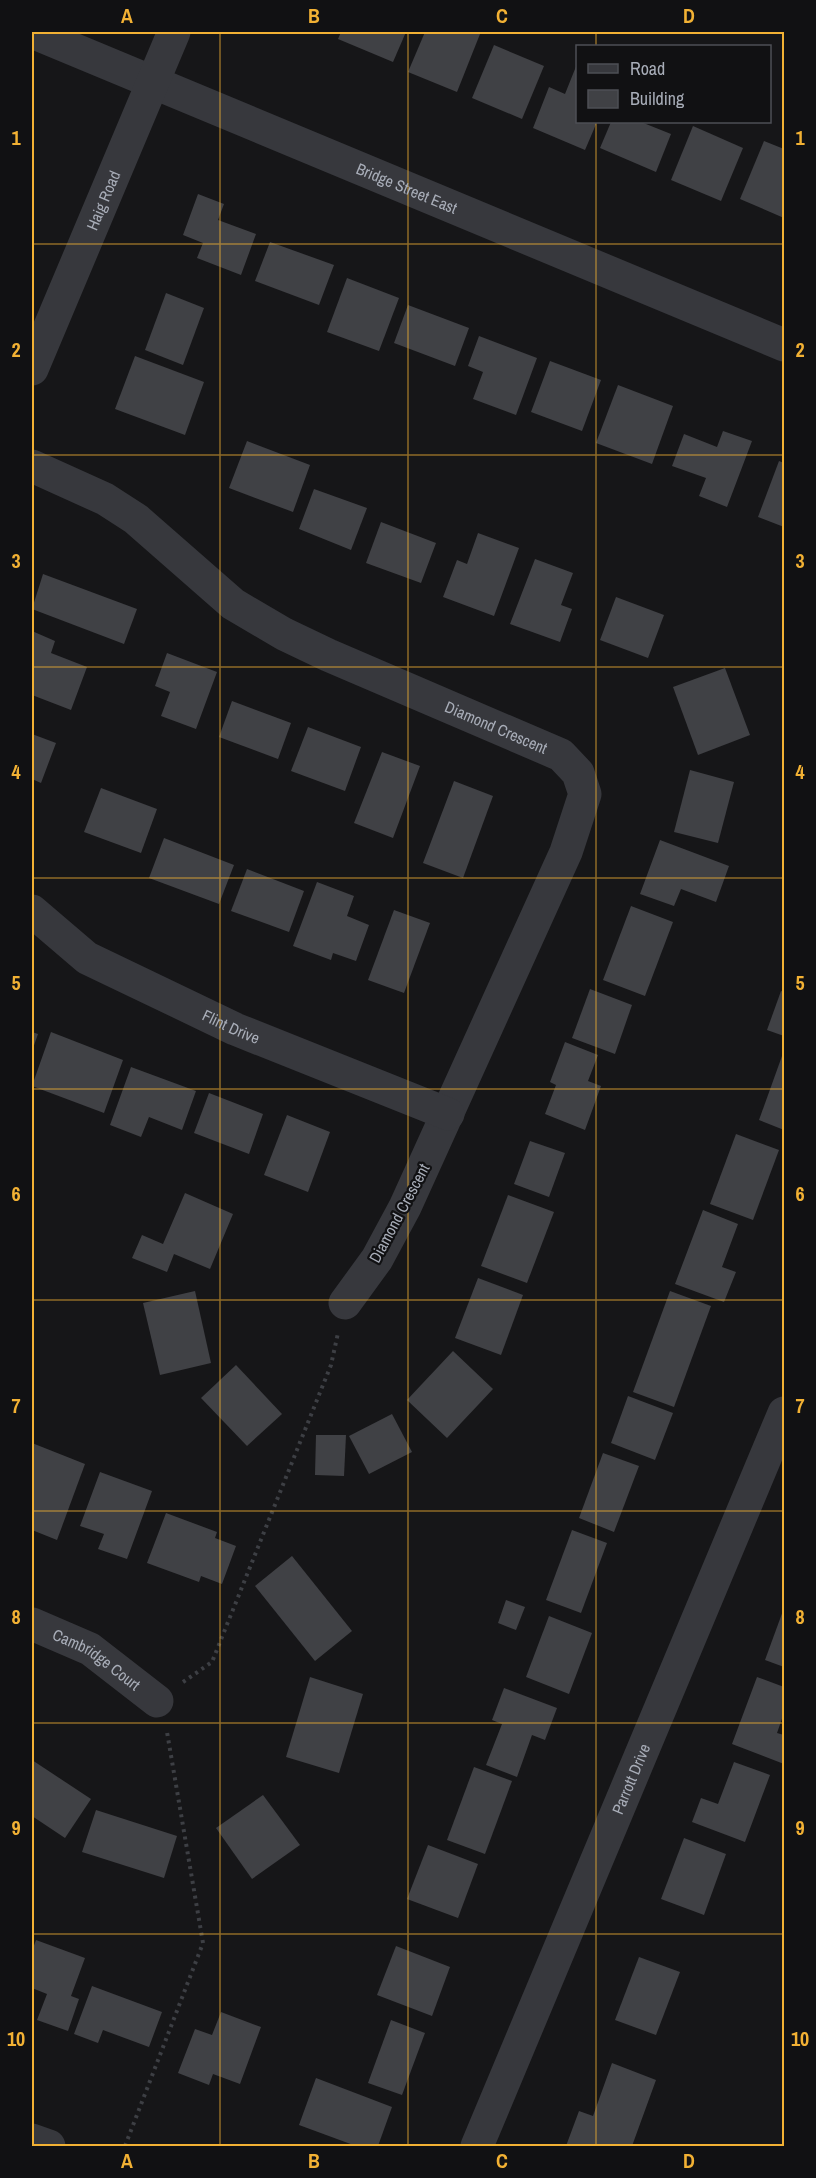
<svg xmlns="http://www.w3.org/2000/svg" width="816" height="2178" font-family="'Archivo Narrow',sans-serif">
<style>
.building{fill:#404145}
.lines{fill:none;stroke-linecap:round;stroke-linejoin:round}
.path{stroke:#3d3f44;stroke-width:4;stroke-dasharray:3 4.5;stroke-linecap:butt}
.minor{stroke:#37383d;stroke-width:33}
.grid{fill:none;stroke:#f2b134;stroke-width:1.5;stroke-opacity:0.55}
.labels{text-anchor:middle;stroke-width:4.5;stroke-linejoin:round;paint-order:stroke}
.street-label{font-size:16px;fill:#a8adb8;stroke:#111113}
.neatline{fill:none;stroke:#f2b134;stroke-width:2}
.grid-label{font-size:20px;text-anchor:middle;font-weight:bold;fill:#f2b134}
</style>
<rect width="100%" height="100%" fill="#161618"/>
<!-- building -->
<g class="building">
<polygon points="341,32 406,32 393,62 338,39"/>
<polygon points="425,32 474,32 480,34 457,92 408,72"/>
<polygon points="494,45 544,66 522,119 472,98"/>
<polygon points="577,64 578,122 597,122 585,150 533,128 549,87 565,94"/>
<polygon points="611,122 641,122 671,134 656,172 600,148"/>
<polygon points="693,126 743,148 721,201 671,180"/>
<polygon points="764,141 784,149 784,218 740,199"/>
<polygon points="198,194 224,204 218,220 256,234 241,275 197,258 203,243 183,235"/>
<polygon points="270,242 334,265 319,305 255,281"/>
<polygon points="347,278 399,298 379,351 327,332"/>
<polygon points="166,293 204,308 183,365 145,350"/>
<polygon points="408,305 469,328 455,366 394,343"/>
<polygon points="479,336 537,358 516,415 473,399 483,372 468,366"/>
<polygon points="135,356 204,382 185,435 115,409"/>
<polygon points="550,361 601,380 582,431 531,412"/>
<polygon points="618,385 673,406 652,464 596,443"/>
<polygon points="723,431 752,441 727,507 699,496 706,478 672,466 684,434 717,447"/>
<polygon points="247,441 310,465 293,512 229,488"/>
<polygon points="779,461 784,463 784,527 758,517"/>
<polygon points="314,489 367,508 351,550 299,529"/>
<polygon points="381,522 436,543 421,583 366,563"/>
<polygon points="478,533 519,548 494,616 443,597 457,560 467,564"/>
<polygon points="535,559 573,573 561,605 572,609 560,642 510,624"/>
<polygon points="43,574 137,609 124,644 32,609"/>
<polygon points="616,597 664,615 648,658 600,640"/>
<polygon points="32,631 55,641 51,653 87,667 71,710 32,695"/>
<polygon points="167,653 217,672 196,729 161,716 170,692 155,686"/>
<polygon points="725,668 750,735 698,755 673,687"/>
<polygon points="232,701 291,723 278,759 219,737"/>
<polygon points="308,727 361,747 345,791 291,771"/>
<polygon points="32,734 56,743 41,783 32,779"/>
<polygon points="382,752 420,766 393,838 354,823"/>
<polygon points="690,770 734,782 718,843 674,832"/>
<polygon points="454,781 493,796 463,878 423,863"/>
<polygon points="101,788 157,809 141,853 84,832"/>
<polygon points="164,838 234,865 219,904 149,878"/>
<polygon points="660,840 729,866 716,902 681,889 674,906 640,894"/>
<polygon points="247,869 304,891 289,932 231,911"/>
<polygon points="317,882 354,896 347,916 369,925 356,961 333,953 331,960 293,946"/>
<polygon points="631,906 673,922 645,996 603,980"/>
<polygon points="394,910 430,923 404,993 368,980"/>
<polygon points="590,989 632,1005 615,1054 572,1038"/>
<polygon points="781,991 784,992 784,1036 767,1030"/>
<polygon points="32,1032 38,1034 32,1051"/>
<polygon points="51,1032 123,1060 104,1113 32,1086"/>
<polygon points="565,1042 598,1055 588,1081 601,1086 585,1130 545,1114 556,1085 550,1082"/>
<polygon points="782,1056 784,1057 784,1130 759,1120"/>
<polygon points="131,1067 196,1091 182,1130 149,1117 141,1137 110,1125"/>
<polygon points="209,1093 263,1114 249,1154 194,1133"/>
<polygon points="287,1115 330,1132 308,1192 264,1175"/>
<polygon points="736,1134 779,1150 753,1220 710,1204"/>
<polygon points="530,1141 565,1153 549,1197 514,1184"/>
<polygon points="185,1193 233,1214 210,1269 174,1254 167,1272 132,1258 142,1235 163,1244"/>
<polygon points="508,1195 554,1212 527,1283 481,1266"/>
<polygon points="703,1210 738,1224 722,1267 736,1272 724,1302 675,1284"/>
<polygon points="478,1278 523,1295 501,1355 455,1338"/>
<polygon points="195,1291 211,1363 160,1375 143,1303"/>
<polygon points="670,1291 711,1306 674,1407 633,1392"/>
<polygon points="453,1351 493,1389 447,1438 407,1400"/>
<polygon points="236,1365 282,1414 247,1446 201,1398"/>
<polygon points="628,1396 673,1413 655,1460 611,1443"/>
<polygon points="392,1414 412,1452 369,1474 349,1436"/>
<polygon points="316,1435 346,1435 344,1476 315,1475"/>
<polygon points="32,1443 85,1464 57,1540 32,1530"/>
<polygon points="603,1453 639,1466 614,1532 579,1518"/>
<polygon points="100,1472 152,1491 127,1559 98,1549 104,1534 80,1526"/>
<polygon points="166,1513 217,1532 215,1538 236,1546 222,1584 201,1576 199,1582 147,1563"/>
<polygon points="572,1530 607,1543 581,1613 546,1600"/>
<polygon points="292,1556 352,1631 315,1661 255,1586"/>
<polygon points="506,1600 525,1607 516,1630 498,1623"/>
<polygon points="784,1608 784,1667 765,1660"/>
<polygon points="549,1616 592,1633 569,1694 526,1677"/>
<polygon points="310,1677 363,1694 339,1773 286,1757"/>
<polygon points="757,1677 784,1687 784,1713 777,1733 784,1735 784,1764 732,1744"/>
<polygon points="504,1688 557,1708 545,1740 532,1735 517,1777 486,1765 502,1724 492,1720"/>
<polygon points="32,1760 91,1799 65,1838 32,1816"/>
<polygon points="734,1762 770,1775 745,1842 692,1822 701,1798 718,1804"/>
<polygon points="474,1767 512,1781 485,1854 447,1840"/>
<polygon points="263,1795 300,1845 252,1879 216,1828"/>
<polygon points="96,1810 177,1836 164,1878 82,1852"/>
<polygon points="684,1838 726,1854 704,1915 661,1899"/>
<polygon points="428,1845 478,1864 458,1918 407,1899"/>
<polygon points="36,1940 85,1958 71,1996 79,1999 68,2031 37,2020 47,1994 32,1988 32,1951"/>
<polygon points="396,1946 450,1967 432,2016 377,1995"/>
<polygon points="639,1957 680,1972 656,2035 615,2020"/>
<polygon points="92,1986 162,2012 149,2047 103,2030 98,2043 74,2034"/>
<polygon points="221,2012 261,2027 240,2084 213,2074 209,2085 178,2073 195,2029 212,2035"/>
<polygon points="391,2020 425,2033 402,2095 368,2083"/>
<polygon points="612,2063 656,2080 632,2146 566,2146 579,2111 593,2116"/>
<polygon points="316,2078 392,2107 378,2146 356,2146 299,2125"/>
</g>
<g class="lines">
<!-- path -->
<g class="path">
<polyline points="183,1682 212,1662 331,1365 338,1333"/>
<polyline points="125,2146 203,1943 167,1732"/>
</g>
<!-- minor -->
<g class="minor">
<path id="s1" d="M32 32 784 345"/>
<path id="s2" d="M32 369 174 32"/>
<path id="s3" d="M32 466 105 499 136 519 233 604 284 634 328 655 561 755 578 773 585 794 566 852 405 1207 377 1259 345 1303"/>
<path id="s4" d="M32 911 87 958 235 1029 448 1114"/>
<path id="s5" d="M32 1624 90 1649 157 1701"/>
<polyline points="32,2140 49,2146"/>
<path id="s6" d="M477 2146 784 1413"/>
</g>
</g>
<!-- grid -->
<path class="grid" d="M220 32V2146M408 32V2146M596 32V46M596 122V2146M32 244H784M32 455H784M32 667H784M32 878H784M32 1089H784M32 1300H784M32 1511H784M32 1723H784M32 1934H784"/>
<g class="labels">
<!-- street labels -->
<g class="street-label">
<text dy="6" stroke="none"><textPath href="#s1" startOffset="406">Bridge Street East</textPath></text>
<text dy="6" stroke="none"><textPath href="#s2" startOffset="183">Haig Road</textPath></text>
<text dy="6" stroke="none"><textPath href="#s3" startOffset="537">Diamond Crescent</textPath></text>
<text dy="6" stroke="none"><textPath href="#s4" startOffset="232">Flint Drive</textPath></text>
<text transform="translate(399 1213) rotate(-62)" y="6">Diamond Crescent</text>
<text dy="6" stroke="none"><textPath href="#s5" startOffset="74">Cambridge Court</textPath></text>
<text dy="6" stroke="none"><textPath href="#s6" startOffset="398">Parrott Drive</textPath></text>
</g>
</g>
<!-- border -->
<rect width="816" height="2178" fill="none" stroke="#111113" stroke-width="66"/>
<!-- legend -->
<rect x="576" y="45" width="195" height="78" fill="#111113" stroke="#4d4f55" stroke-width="1.5"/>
<rect x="588" y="64" width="30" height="9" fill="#37383d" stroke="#4d4f55" stroke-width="1.5"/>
<text x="630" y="75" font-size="18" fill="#a8adb8">Road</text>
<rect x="588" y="90" width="30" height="18" fill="#404145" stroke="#4d4f55" stroke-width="1.5"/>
<text x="630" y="105" font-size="18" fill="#a8adb8">Building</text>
<rect x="33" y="33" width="750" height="2112" class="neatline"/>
<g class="grid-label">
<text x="127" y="23">A</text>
<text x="314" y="23">B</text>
<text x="502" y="23">C</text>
<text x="689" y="23">D</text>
<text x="16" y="145">1</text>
<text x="800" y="145">1</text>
<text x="16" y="357">2</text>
<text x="800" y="357">2</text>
<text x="16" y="568">3</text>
<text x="800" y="568">3</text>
<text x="16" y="779">4</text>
<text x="800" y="779">4</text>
<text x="16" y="990">5</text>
<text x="800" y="990">5</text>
<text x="16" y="1201">6</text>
<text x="800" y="1201">6</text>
<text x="16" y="1413">7</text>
<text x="800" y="1413">7</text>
<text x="16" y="1624">8</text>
<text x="800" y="1624">8</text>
<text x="16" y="1835">9</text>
<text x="800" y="1835">9</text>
<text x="16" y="2046">10</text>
<text x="800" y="2046">10</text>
<text x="127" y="2168">A</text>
<text x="314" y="2168">B</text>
<text x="502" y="2168">C</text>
<text x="689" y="2168">D</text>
</g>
</svg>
